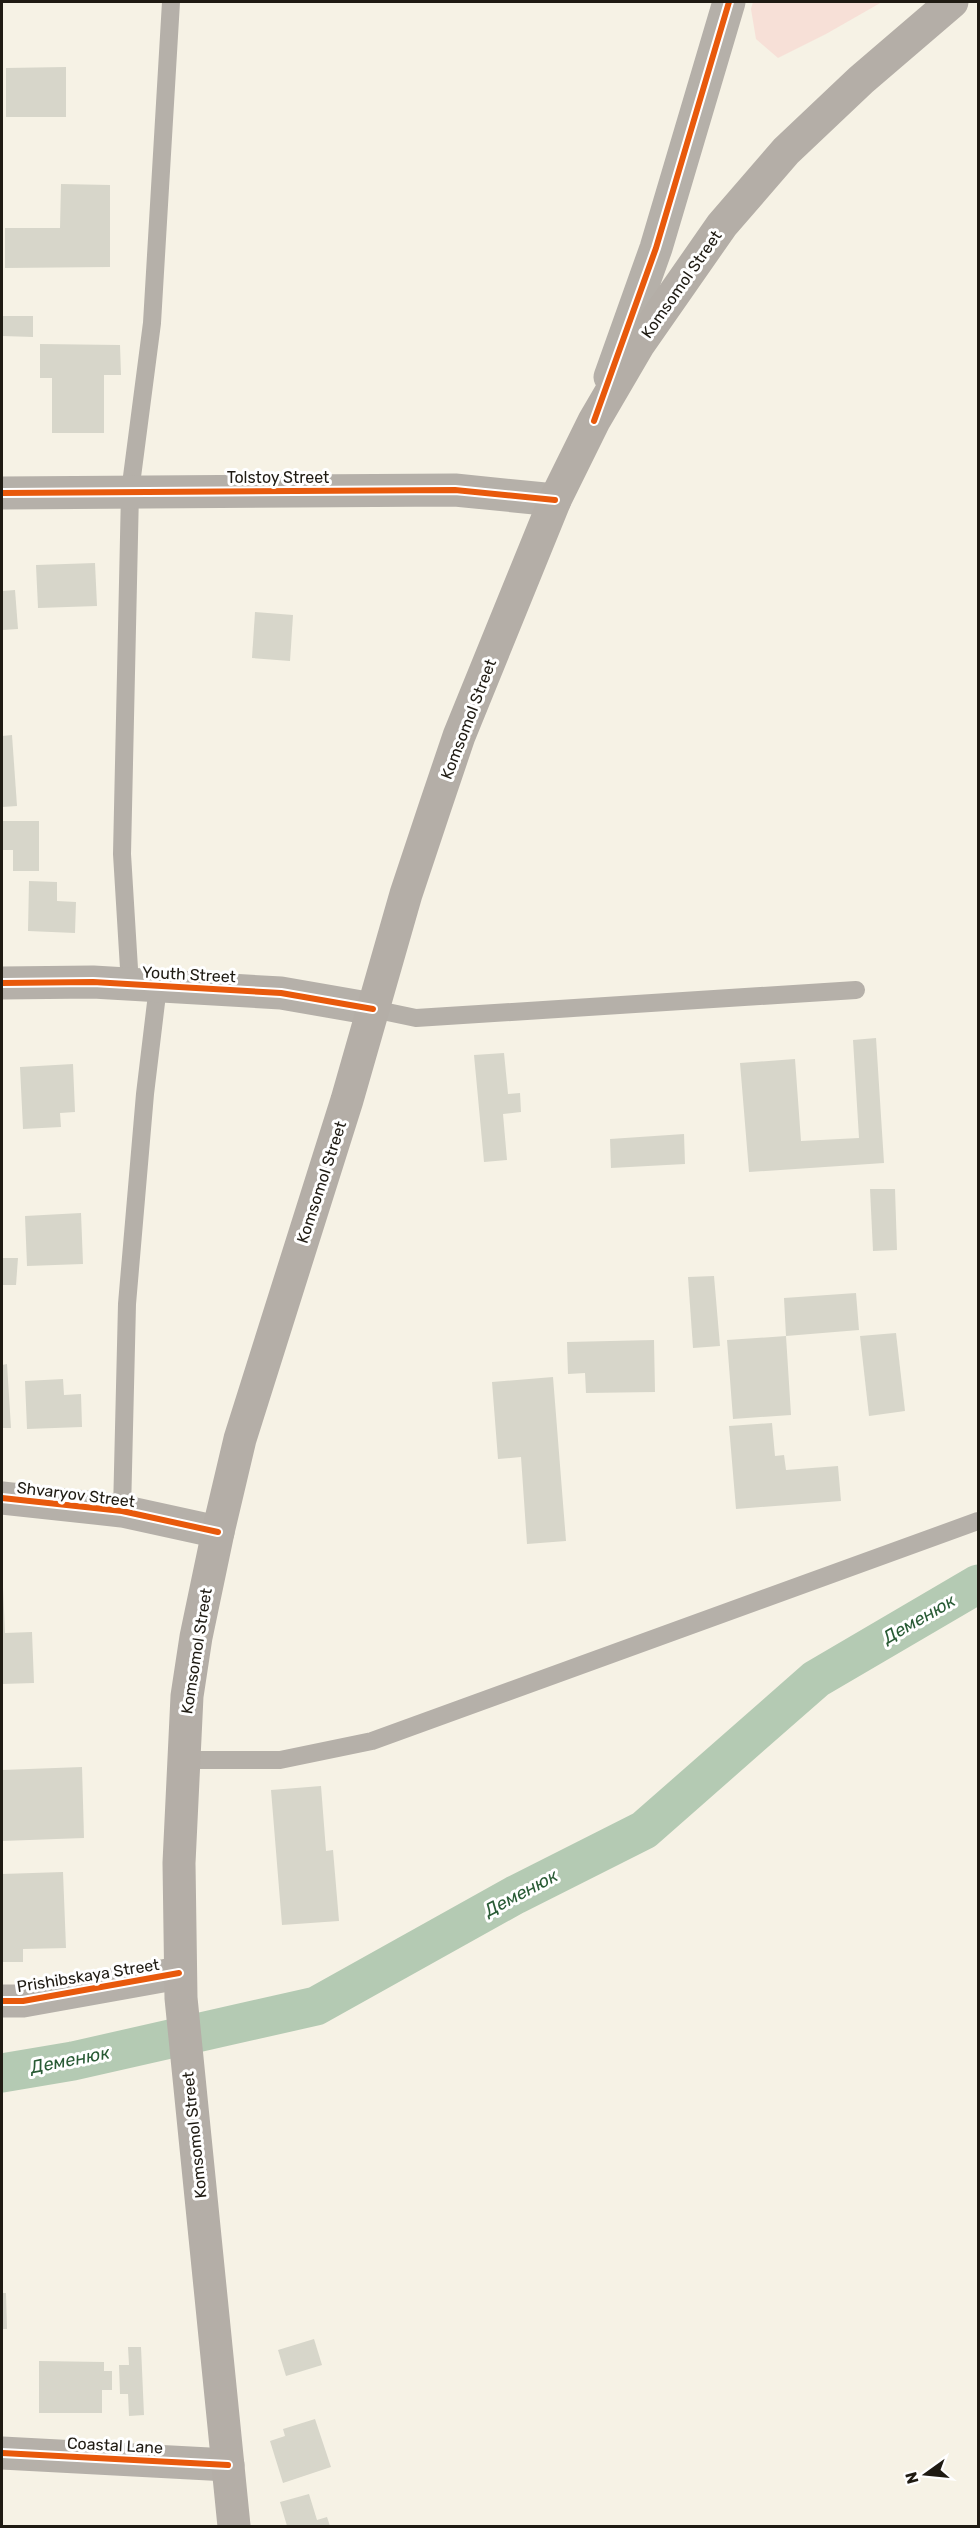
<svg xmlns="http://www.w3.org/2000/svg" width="980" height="2528" font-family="Rubik,sans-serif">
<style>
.green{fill:#f7e0d7}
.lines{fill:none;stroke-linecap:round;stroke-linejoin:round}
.canal{stroke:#b4cab3;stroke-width:39}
.building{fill:#d7d6ca}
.lane{stroke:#b5b0a9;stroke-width:18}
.street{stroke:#b5b0a9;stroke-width:33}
.secondary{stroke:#b4aea7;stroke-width:33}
.cycleway-casing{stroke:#fff;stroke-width:10}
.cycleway{stroke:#e8590c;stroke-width:6}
.labels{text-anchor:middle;stroke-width:6;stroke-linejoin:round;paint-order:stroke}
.street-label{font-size:16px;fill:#1f1b13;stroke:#fff}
.water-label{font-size:18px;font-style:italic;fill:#295b35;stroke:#fff}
</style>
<rect width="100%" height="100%" fill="#f6f2e5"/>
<!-- green -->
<polygon class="green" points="753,2 882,2 826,34 778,58 756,39 751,9"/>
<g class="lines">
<!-- canal -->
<polyline class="canal" points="2,2073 73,2061 316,2006 515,1895 644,1830 816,1679 978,1584"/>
</g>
<!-- building -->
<g class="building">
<polygon points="66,67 66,117 6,117 6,68"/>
<polygon points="61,184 110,185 110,267 5,268 5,228 60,228"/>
<polygon points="2,316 33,316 33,337 2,336"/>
<polygon points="40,344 120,345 121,375 104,375 104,433 52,433 52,378 40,378"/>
<polygon points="95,563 97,606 38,608 36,565"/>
<polygon points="15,590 18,629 2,630 2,591"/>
<polygon points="255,612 293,615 290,661 252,658"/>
<polygon points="12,735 17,806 2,807 2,736"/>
<polygon points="2,821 39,821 39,871 13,871 13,850 2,850"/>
<polygon points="29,881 57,882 57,901 76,902 75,933 28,931"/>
<polygon points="876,1038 884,1163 749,1172 740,1063 795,1059 801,1141 859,1138 853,1040"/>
<polygon points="504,1053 508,1094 520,1093 521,1112 503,1114 507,1160 484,1162 474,1055"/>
<polygon points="73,1064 75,1112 60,1113 61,1127 23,1129 20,1067"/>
<polygon points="684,1134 685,1164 611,1168 610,1139"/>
<polygon points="870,1189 895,1189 897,1250 873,1251"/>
<polygon points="81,1213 83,1264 27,1266 25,1216"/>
<polygon points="2,1258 18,1258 16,1285 2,1285"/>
<polygon points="714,1276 720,1346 693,1348 688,1277"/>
<polygon points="856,1293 859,1330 786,1336 791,1415 733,1419 727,1340 786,1336 784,1298"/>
<polygon points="896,1333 905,1411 869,1416 860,1336"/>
<polygon points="654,1340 655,1392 586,1393 585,1373 568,1374 567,1342"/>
<polygon points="7,1364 11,1428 2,1428 2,1365"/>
<polygon points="553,1377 566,1541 527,1544 521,1457 498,1459 492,1382"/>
<polygon points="63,1379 64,1395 81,1394 82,1427 27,1429 25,1381"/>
<polygon points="772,1423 775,1456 784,1455 786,1470 838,1466 841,1501 736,1509 729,1426"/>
<polygon points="2,1587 3,1587 5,1633 32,1632 34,1683 2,1684"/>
<polygon points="82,1767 84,1838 2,1841 2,1770"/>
<polygon points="321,1786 326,1851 333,1850 339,1921 282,1925 271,1790"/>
<polygon points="63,1872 66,1948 23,1949 23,1962 2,1962 2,1874"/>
<polygon points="2,2293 6,2293 7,2329 2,2329"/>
<polygon points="314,2339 322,2365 286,2376 278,2350"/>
<polygon points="128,2347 141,2347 144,2415 129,2416 128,2394 120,2394 119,2365 129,2365"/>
<polygon points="39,2361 104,2362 104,2371 112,2371 112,2390 102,2390 102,2413 39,2413"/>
<polygon points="315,2419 331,2467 283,2483 270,2441 285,2436 283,2429"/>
<polygon points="309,2494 317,2520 327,2517 330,2526 287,2526 280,2502"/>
</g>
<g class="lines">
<!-- lane -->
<g class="lane">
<polyline points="130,985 122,854 130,492 152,323 171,2"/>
<polyline points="373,1009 416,1018 856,990"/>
<polyline points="122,1511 127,1304 145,1094 158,986"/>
<polyline points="183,1760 280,1760 372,1741 978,1521"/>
</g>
<!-- street -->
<g class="street">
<polyline points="610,377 656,248 729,2"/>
<polyline points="2,493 455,490 555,500"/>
<polyline points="2,983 93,982 281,993 373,1009"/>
<polyline points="2,1498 122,1511 218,1532"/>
<polyline points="2,2001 23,2001 179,1973"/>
<polyline points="2,2453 228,2465"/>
</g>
<!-- secondary -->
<polyline class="secondary" points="234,2526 181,1998 179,1863 187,1696 196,1637 218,1532 240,1439 347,1100 406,894 435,807 459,736 555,500 594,421 639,344 722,225 786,151 861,80 952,2"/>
<defs>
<g id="cycleway">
<polyline points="594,421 656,248 729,2"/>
<polyline points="2,493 455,490 555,500"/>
<polyline points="2,983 93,982 281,993 373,1009"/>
<polyline points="2,1498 122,1511 218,1532"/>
<polyline points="2,2001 23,2001 179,1973"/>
<polyline points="2,2453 228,2465"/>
</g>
</defs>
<!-- cycleway casing -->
<use href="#cycleway" class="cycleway-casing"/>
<!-- cycleway -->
<use href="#cycleway" class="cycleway"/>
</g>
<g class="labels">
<!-- street labels -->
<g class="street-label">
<text transform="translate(681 284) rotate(-55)" y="6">Komsomol Street</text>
<text x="278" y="483">Tolstoy Street</text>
<text transform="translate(468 719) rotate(-69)" y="6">Komsomol Street</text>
<text transform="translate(189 974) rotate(3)" y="6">Youth Street</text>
<text transform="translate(321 1182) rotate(-72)" y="6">Komsomol Street</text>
<text transform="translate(76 1494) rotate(7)" y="6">Shvaryov Street</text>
<text transform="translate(196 1651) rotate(-81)" y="6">Komsomol Street</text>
<text transform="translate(88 1975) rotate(-9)" y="6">Prishibskaya Street</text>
<text transform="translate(194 2135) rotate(-96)" y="6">Komsomol Street</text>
<text transform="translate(115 2445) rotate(3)" y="6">Coastal Lane</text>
</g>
<!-- water labels -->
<g class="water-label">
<text transform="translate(919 1619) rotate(-30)" y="6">Деменюк</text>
<text transform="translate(521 1893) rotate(-28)" y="6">Деменюк</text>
<text transform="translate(70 2060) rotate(-11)" y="6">Деменюк</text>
</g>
</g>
<!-- border -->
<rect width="980" height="2528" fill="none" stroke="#1f1b13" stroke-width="6"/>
<!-- north arrow -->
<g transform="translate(926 2474) rotate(255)" stroke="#ffffff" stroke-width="4.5" paint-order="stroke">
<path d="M0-4.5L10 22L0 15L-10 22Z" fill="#1f1b13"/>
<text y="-9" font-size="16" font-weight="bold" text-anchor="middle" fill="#1f1b13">N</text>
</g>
</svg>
